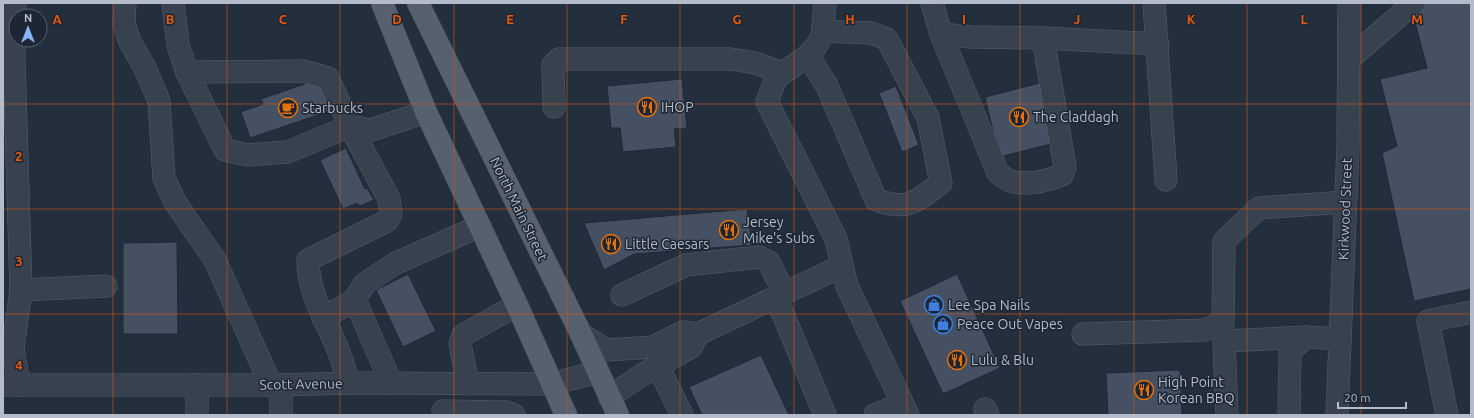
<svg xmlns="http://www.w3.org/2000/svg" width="1474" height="418" font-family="Ubuntu,sans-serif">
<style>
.building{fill:#455162;stroke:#1f2835}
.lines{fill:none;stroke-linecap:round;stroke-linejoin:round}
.minor-casing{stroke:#565f6c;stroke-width:23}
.major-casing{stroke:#414a57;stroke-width:23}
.minor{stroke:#38414e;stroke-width:22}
.major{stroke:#56606e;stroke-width:22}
.grid{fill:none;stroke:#e8590c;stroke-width:1;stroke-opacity:0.55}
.labels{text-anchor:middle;stroke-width:3;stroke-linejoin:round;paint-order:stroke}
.poi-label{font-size:14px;fill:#b4bcc9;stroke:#1d2633;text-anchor:start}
.street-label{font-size:14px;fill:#b4bcc9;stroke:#1d2633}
.grid-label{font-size:13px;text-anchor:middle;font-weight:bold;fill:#e8590c;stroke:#1d2633;stroke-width:3;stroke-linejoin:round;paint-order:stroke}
</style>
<rect width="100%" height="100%" fill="#242f3e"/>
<!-- building -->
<g class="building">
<polygon points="1427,3 1470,3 1471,8 1471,289 1414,301 1382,153 1397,146 1380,79 1427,68 1411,7"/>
<polygon points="319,79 330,111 250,138 241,112 263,104 261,99"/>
<polygon points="682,79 687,128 674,129 676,147 623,152 620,128 611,128 607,86"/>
<polygon points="1040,83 1055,143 999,157 985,97"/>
<polygon points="896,86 919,145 902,152 879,93"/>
<polygon points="346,148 365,189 367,188 374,200 360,206 357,203 343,209 320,160"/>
<polygon points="747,209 752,245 634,254 604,270 584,223"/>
<polygon points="177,242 178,334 123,334 123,243"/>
<polygon points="408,274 436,331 403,347 376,290"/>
<polygon points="957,274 1000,368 943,394 900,301"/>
<polygon points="761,355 789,415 702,415 689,387"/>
<polygon points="1180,370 1182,415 1108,415 1106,373"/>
</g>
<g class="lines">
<defs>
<g id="minor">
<polyline points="15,3 14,59 21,290 13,348 19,385"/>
<polyline points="125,3 124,24 130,42 145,68 159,101 164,178 175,202 215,260 271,385"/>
<polyline points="173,3 178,45 187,72"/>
<polyline points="825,3 822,36 815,48 806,57 776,78 767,102 836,239 847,286 908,415"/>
<path d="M932 3 941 34 998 173C1002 176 1007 180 1011 181 1027 186 1048 181 1062 175L1065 167 1043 38"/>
<polyline points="1154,3 1166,180"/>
<polyline points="941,34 971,37 1043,38 1158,44"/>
<path d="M808 56 827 86 876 200C909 211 915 202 941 183L928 118 887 39 871 33 823 31"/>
<polyline points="1349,59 1414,3"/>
<polyline points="554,107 553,65 559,59 731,59 755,63 783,73"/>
<polyline points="21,290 106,286"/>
<polyline points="622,295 686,265 759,257 769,262 784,293"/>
<polyline points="776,297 825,415"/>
<polyline points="355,300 391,383"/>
<polyline points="323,318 355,300 364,284 396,263 480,226"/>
<polyline points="581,334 606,350 653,347 683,332 698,334 842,266"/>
<polyline points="1083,334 1204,330 1223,323 1224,241 1259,208 1345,202"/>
<polyline points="658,366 682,415"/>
<path d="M349 383C345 371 342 359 337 347 325 318 308 293 308 260L387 221 391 214 389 199 350 126 328 78 304 71 187 72 225 150 248 155 288 152 350 126 371 130 426 112"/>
<polyline points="468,384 460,344 463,335 517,305"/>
<polyline points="3,385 281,385 349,383 551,384 598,372"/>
<polyline points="197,385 197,415"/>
<polyline points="281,385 281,415"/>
<polyline points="609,397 642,375 691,347 698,334"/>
<polyline points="985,409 988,415"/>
<polyline points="443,411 506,412 514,415"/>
<polyline points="875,415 902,404"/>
<polyline points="1227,415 1224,341 1306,337"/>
<polyline points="1289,415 1290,351 1306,337 1340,339"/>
<polyline points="1337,415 1348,146 1349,3"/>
<polyline points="1447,415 1428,321 1471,312"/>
</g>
<g id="major">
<polyline points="382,3 426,112 517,305 566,415"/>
<polyline points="418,3 581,334 618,415"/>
</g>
</defs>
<!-- minor casing -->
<use href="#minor" class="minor-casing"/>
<!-- major casing -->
<use href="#major" class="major-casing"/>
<!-- minor -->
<use href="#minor" class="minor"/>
<!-- major -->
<use href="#major" class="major"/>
</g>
<!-- grid -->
<path class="grid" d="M113 3V415M227 3V415M340 3V415M454 3V415M567 3V415M680 3V415M794 3V415M907 3V415M1020 3V415M1134 3V415M1247 3V415M1361 3V415M3 104H1471M3 209H1471M3 314H1471"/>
<!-- icons -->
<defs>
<symbol id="restaurant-ring" viewBox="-11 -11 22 22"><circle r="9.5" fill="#1d2633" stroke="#e8710a" stroke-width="1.5"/><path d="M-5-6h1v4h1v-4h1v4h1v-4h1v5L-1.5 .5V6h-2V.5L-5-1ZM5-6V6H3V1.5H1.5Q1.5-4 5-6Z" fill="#e8710a"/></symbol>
<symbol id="cafe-ring" viewBox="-11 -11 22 22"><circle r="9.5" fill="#1d2633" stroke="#e8710a" stroke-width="1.5"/><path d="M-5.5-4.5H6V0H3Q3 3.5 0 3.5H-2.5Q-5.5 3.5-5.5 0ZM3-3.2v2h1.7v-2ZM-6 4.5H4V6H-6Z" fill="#e8710a"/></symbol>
<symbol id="shop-ring" viewBox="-11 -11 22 22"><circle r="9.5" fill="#1d2633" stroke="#3f7fe0" stroke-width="1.5"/><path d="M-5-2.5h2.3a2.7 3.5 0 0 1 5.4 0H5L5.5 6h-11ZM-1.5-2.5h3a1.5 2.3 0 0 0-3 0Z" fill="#3f7fe0"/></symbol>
</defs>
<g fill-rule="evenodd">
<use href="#restaurant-ring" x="636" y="96" width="22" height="22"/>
<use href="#cafe-ring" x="277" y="97" width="22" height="22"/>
<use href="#restaurant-ring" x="1008" y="106" width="22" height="22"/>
<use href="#restaurant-ring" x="718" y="219" width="22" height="22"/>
<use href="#restaurant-ring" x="600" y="233" width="22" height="22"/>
<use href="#shop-ring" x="923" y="294" width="22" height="22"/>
<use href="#shop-ring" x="932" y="313" width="22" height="22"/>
<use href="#restaurant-ring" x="946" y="349" width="22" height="22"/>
<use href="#restaurant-ring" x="1133" y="379" width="22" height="22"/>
</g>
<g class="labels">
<!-- poi labels -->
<g class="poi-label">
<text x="661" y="112">IHOP</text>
<text x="302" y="113">Starbucks</text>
<text x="1033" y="122">The Claddagh</text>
<text x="743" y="227">Jersey<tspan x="743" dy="16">Mike's Subs</tspan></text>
<text x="625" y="249">Little Caesars</text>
<text x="948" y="310">Lee Spa Nails</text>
<text x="957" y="329">Peace Out Vapes</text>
<text x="971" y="365">Lulu &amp; Blu</text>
<text x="1158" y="387">High Point<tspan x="1158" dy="16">Korean BBQ</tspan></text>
</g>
<!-- street labels -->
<g class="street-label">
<text transform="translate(519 209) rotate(64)" y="5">North Main Street</text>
<text transform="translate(1345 209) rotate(-88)" y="5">Kirkwood Street</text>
<text transform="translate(301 384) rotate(-1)" y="5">Scott Avenue</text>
</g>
</g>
<g class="grid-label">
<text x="57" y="24">A</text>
<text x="170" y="24">B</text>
<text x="283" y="24">C</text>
<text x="397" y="24">D</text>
<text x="510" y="24">E</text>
<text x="624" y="24">F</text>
<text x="737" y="24">G</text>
<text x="850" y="24">H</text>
<text x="964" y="24">I</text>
<text x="1077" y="24">J</text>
<text x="1191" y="24">K</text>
<text x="1304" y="24">L</text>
<text x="1417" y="24">M</text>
<text x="19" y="161">2</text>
<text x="19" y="266">3</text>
<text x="19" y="370">4</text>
</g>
<!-- border -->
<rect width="1474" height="418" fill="none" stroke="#b4bcc9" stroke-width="8"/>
<!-- north arrow -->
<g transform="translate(28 28)"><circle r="19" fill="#1d2633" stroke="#59626f"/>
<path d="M0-3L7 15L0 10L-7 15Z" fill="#8ab4f8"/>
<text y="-6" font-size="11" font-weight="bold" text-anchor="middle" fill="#b4bcc9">N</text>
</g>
<!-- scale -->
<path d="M1338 402v6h68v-6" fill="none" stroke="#b4bcc9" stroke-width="2"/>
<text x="1344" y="402" font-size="12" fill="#b4bcc9" stroke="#1d2633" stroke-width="3" paint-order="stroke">20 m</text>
</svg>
